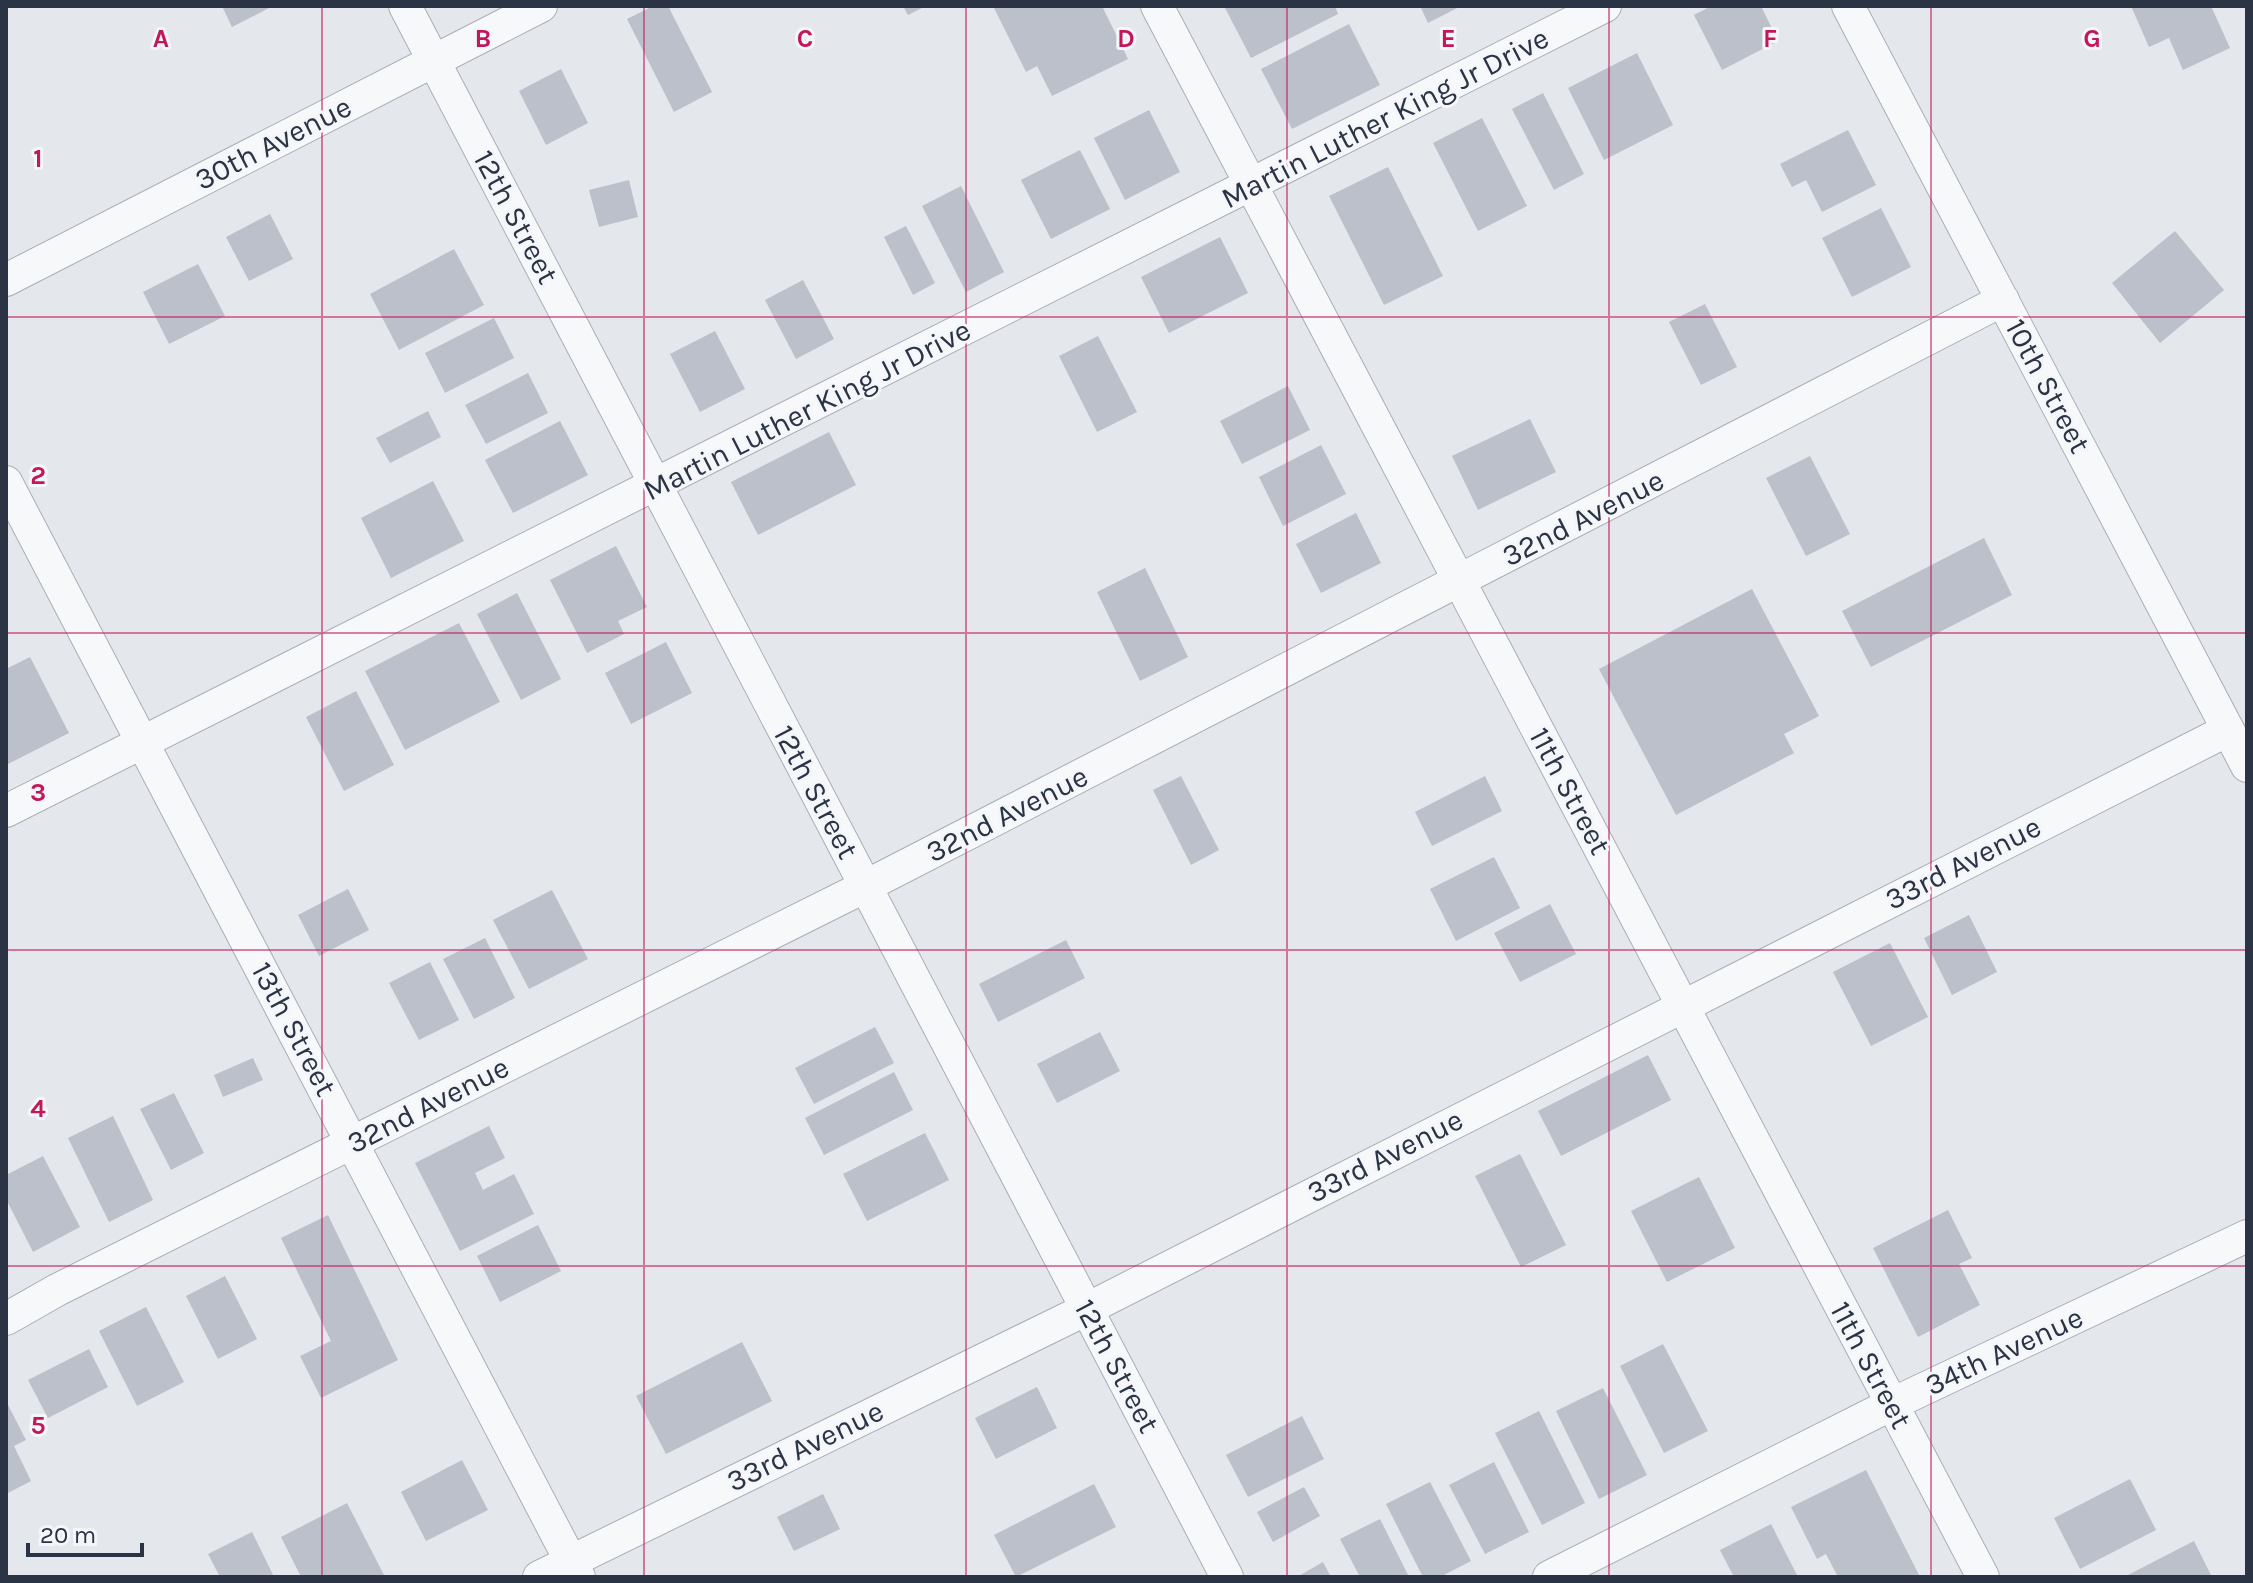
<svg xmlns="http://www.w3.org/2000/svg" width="2253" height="1583" font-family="Karla,sans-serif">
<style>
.building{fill:#bbc0ca}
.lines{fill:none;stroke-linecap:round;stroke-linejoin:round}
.street-casing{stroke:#a9aeb7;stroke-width:34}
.street{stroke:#f7f8fa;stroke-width:32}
.grid{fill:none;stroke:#c2185b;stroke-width:2;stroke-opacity:0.55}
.labels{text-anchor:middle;stroke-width:6;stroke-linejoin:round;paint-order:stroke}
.street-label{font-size:30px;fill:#2b3445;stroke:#f4f6f9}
.grid-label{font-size:26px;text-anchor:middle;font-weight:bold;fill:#c2185b;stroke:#f4f6f9;stroke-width:6;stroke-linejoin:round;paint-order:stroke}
</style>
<rect width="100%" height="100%" fill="#e4e7ec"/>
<!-- building -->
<g class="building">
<polygon points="222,6 273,6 232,27"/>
<polygon points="653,6 668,6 712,92 674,112 627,19"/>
<polygon points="903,6 926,6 908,15"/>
<polygon points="993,6 1102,6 1128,59 1052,96 1037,66 1026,72"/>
<polygon points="1224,6 1335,6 1338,14 1251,58"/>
<polygon points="1420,6 1461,6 1428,23"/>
<polygon points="1711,6 1761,6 1778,41 1722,70 1694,15"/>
<polygon points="2131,6 2211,6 2230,48 2183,70 2169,38 2149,47"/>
<polygon points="1349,24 1380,85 1292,129 1261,69"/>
<polygon points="1637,53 1673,125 1604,160 1568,88"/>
<polygon points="561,69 588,123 546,145 519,91"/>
<polygon points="1543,93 1584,174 1554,190 1512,109"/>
<polygon points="1149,110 1180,172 1125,200 1094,138"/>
<polygon points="1482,118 1527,206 1478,231 1433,143"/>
<polygon points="1848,130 1876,185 1822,212 1806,180 1792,187 1780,164"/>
<polygon points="1080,150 1110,209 1051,239 1021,180"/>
<polygon points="1388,167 1443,276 1384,305 1329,196"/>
<polygon points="629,180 638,217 599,227 589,190"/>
<polygon points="961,186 1004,272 966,292 922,206"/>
<polygon points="1881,208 1911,267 1852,297 1822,238"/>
<polygon points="270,214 293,259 249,281 226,237"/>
<polygon points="906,226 935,283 913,295 884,237"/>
<polygon points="2175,231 2224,290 2160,343 2112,283"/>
<polygon points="1220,237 1248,293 1169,333 1141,277"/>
<polygon points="454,249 484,305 399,350 370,294"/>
<polygon points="198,264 225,316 169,344 143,292"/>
<polygon points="803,280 834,339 796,359 765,300"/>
<polygon points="1705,304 1737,367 1701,385 1669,322"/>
<polygon points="494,318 514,358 445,393 425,353"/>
<polygon points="715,331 745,389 700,412 670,354"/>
<polygon points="1098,336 1137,412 1097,432 1059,356"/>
<polygon points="528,373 548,413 486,444 465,405"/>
<polygon points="1288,386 1310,430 1242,464 1220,421"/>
<polygon points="428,411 441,437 390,463 376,438"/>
<polygon points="1530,419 1556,472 1478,510 1452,456"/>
<polygon points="560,421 588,475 513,513 485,460"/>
<polygon points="829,432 856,485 758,535 731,482"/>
<polygon points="1321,445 1346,494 1283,526 1259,477"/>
<polygon points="1810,456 1850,534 1806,556 1766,478"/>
<polygon points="433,481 464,541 391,578 361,518"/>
<polygon points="1356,513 1381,563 1321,593 1296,544"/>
<polygon points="1984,538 2012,595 1871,667 1842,611"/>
<polygon points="616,546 647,607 618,621 624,634 587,653 550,580"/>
<polygon points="1145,568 1188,657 1140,681 1097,592"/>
<polygon points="1752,589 1819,716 1784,734 1794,753 1676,815 1599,669"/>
<polygon points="517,593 561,679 521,700 477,614"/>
<polygon points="459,623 500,702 405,750 365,671"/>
<polygon points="666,642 692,693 631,724 605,673"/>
<polygon points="30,657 69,733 6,765 6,669"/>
<polygon points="356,691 394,765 344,791 306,717"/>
<polygon points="1181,776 1219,850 1191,865 1153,790"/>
<polygon points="1485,776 1502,811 1432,846 1415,812"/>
<polygon points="1494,857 1520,908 1456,941 1430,889"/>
<polygon points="348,889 369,930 319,956 298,915"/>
<polygon points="552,890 588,959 529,989 493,920"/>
<polygon points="1550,904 1576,954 1520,982 1494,933"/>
<polygon points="1969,915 1997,972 1952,995 1924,938"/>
<polygon points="485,938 515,998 474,1019 443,959"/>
<polygon points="1066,940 1085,978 998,1022 979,984"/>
<polygon points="1890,943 1928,1017 1871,1046 1833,972"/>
<polygon points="430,962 459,1020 419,1040 389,983"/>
<polygon points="875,1027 894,1063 814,1104 795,1068"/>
<polygon points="1100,1032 1120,1071 1057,1103 1037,1064"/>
<polygon points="1648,1055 1671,1100 1561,1156 1538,1111"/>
<polygon points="253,1058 263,1080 223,1097 214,1075"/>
<polygon points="894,1072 913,1110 824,1155 805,1118"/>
<polygon points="174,1093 204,1153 171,1170 140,1109"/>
<polygon points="113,1116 153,1200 109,1222 68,1138"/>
<polygon points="489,1126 505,1158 475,1173 483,1190 514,1174 534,1214 460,1251 415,1163"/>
<polygon points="925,1133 949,1180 867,1221 843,1174"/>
<polygon points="1520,1154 1566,1245 1521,1267 1475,1176"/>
<polygon points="43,1156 80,1227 33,1252 6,1199 6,1175"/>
<polygon points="1699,1177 1735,1248 1667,1282 1631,1211"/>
<polygon points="1948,1210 1972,1258 1959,1264 1980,1305 1918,1337 1873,1248"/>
<polygon points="328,1215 398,1360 321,1398 300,1356 331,1341 281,1238"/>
<polygon points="538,1225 561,1271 500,1302 477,1256"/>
<polygon points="225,1276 257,1339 218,1359 186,1296"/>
<polygon points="146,1307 184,1382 137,1406 99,1331"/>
<polygon points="742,1342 772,1401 666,1454 636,1396"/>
<polygon points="1663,1344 1708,1431 1664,1453 1620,1366"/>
<polygon points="89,1349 108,1387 48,1418 28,1380"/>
<polygon points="1037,1387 1057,1428 996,1459 975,1418"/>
<polygon points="1603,1388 1647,1475 1599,1499 1556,1411"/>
<polygon points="6,1401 26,1440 14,1446 31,1481 6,1494"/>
<polygon points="1539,1411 1585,1503 1542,1525 1495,1433"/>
<polygon points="1302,1416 1324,1459 1248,1497 1226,1455"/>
<polygon points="462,1460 488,1510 426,1541 401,1492"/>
<polygon points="1494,1462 1529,1532 1485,1554 1449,1485"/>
<polygon points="1866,1470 1920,1577 1838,1577 1826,1554 1817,1559 1791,1507"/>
<polygon points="2130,1479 2156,1530 2080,1569 2054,1518"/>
<polygon points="1430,1482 1471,1561 1440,1577 1423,1577 1386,1504"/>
<polygon points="1094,1484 1116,1527 1016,1577 994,1535"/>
<polygon points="1304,1487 1320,1516 1273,1542 1257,1512"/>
<polygon points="823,1494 840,1529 794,1551 777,1517"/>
<polygon points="347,1503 385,1577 301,1577 281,1537"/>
<polygon points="1380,1519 1409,1577 1360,1577 1340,1539"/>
<polygon points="1771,1524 1798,1577 1734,1577 1720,1550"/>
<polygon points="252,1532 274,1577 220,1577 208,1554"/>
<polygon points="2194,1541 2212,1577 2124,1577"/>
<polygon points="1323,1562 1331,1577 1297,1577"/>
</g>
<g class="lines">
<defs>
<g id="street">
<polyline points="405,6 1227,1577"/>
<polyline points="1157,6 1983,1577"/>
<polyline points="1848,6 2247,766"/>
<polyline points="6,280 541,6"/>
<polyline points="6,482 579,1577"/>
<polyline points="6,811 1605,6"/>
<polyline points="6,1319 57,1290 866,886 2003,300"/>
<polyline points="539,1577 1087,1309 2228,730"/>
<polyline points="1549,1577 1892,1404 2247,1236"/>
</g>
</defs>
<!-- street casing -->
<use href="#street" class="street-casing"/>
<!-- street -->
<use href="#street" class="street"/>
</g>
<!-- grid -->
<path class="grid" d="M322 6V1577M644 6V1577M966 6V1577M1287 6V1577M1609 6V1577M1931 6V1577M6 317H2247M6 633H2247M6 950H2247M6 1266H2247"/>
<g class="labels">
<!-- street labels -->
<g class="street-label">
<text transform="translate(1385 118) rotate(-27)" y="10">Martin Luther King Jr Drive</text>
<text transform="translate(273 143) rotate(-27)" y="10">30th Avenue</text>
<text transform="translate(516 217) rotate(62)" y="10">12th Street</text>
<text transform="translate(2048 386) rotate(62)" y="10">10th Street</text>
<text transform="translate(807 410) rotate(-27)" y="10">Martin Luther King Jr Drive</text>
<text transform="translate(1583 518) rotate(-27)" y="10">32nd Avenue</text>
<text transform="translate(1570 791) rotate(62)" y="10">11th Street</text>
<text transform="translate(816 792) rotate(62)" y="10">12th Street</text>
<text transform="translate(1007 814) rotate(-27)" y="10">32nd Avenue</text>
<text transform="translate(1963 863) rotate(-27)" y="10">33rd Avenue</text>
<text transform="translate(294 1029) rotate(62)" y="10">13th Street</text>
<text transform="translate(428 1105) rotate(-27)" y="10">32nd Avenue</text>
<text transform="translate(1385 1156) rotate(-27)" y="10">33rd Avenue</text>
<text transform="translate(2004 1351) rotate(-25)" y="10">34th Avenue</text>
<text transform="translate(1871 1365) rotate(62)" y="10">11th Street</text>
<text transform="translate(1117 1366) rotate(62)" y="10">12th Street</text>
<text transform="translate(805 1446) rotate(-26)" y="10">33rd Avenue</text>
</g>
</g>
<g class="grid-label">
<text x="161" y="47">A</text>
<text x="483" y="47">B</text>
<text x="805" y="47">C</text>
<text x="1126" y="47">D</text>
<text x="1448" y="47">E</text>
<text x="1770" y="47">F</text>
<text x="2092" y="47">G</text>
<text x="38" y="167">1</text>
<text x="38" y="484">2</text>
<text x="38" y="801">3</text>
<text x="38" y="1117">4</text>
<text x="38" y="1434">5</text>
</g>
<!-- border -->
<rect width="2253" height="1583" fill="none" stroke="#2b3445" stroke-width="16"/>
<!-- scale -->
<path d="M28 1543v12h114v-12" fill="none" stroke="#2b3445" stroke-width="4"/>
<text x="40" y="1543" font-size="24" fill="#2b3445" stroke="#f4f6f9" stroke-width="6" paint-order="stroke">20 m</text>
</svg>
